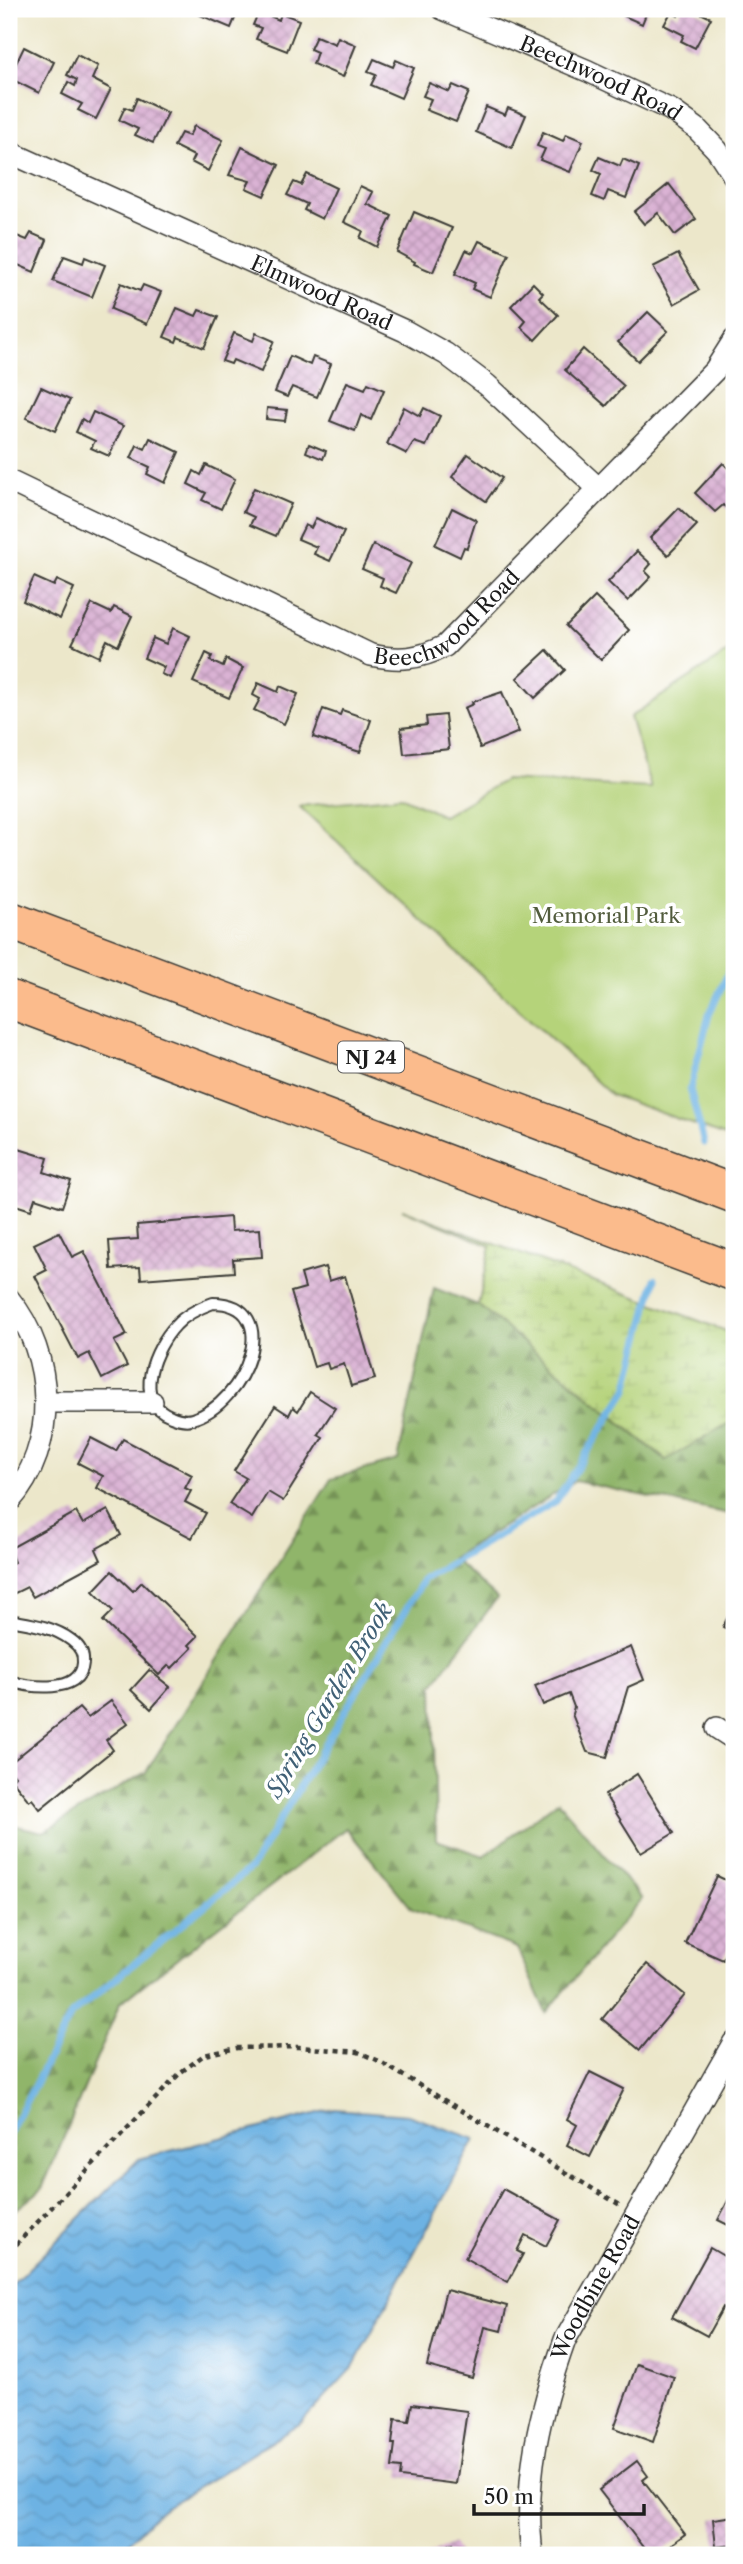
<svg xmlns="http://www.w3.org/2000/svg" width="743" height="2564" font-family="'Libre Caslon Text',serif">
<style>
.forest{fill:url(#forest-firs);stroke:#566843;stroke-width:2}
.wetland{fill:url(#wetland-marsh);stroke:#68784b;stroke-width:2}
.green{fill:#b5d37a;stroke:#68784b;stroke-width:2}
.water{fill:url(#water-waves);stroke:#446780;stroke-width:2}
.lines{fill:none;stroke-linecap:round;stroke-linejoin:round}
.stream{stroke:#6db2e3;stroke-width:7}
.building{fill:url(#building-cross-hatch)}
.service-casing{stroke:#3b3a36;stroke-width:14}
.minor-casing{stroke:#3b3a36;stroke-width:24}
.motorway-casing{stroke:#3b3a36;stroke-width:40}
.path{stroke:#3b3a36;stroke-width:4.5;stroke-dasharray:5 5;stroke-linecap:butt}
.service{stroke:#fff;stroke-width:10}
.minor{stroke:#fff;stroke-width:21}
.motorway{stroke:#fbbb8c;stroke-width:37}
.labels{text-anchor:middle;stroke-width:7;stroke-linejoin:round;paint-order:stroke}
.shield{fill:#fff;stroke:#606060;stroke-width:2}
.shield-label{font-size:19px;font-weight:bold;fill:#1c1c1c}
.street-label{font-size:21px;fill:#1c1c1c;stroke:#fff}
.park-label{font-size:21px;fill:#525c3d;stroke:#fff}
.water-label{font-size:23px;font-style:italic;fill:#406076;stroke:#fff}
</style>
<defs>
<pattern id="forest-firs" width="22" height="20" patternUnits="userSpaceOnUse" patternTransform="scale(1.75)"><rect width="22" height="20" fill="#90b56a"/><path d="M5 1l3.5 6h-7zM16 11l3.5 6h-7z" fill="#759256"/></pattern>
<pattern id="wetland-marsh" width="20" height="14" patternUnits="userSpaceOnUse" patternTransform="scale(1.75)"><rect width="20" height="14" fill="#b5d37a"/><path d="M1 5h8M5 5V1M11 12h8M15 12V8" fill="none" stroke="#9bb569"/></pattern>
<pattern id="water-waves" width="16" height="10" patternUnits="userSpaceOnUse" patternTransform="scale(1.75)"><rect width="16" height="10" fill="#6db2e3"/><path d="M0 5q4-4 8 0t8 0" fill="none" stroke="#5e98c2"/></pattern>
<pattern id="building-cross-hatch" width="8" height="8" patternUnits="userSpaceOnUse" patternTransform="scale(1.75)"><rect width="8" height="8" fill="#dab2d4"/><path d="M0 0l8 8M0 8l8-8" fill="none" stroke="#ba98b5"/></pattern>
</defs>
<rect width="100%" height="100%" fill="#fff"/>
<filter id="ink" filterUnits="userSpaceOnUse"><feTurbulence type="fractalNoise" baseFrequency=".0143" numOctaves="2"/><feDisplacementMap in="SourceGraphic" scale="14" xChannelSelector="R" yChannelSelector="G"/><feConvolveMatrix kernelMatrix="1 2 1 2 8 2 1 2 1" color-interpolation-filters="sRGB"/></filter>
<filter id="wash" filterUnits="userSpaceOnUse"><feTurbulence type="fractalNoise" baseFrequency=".00686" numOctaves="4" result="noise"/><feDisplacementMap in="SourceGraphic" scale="28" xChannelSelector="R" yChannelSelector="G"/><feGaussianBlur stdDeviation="1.57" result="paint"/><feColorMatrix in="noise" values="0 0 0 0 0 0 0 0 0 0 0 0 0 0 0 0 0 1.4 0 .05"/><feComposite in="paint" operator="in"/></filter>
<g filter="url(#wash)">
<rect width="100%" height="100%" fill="#ece7ca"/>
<!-- forest -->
<polygon class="forest" points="434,1288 478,1305 665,1460 727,1424 734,1426 734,1515 575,1481 452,1558 497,1598 433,1685 436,1840 484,1856 558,1801 642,1899 546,2013 517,1948 412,1909 346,1828 120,2003 42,2189 9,2215 9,1824 43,1832 146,1772 331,1479 398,1460"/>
<!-- wetland -->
<polygon class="wetland" points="402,1209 734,1334 734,1426 727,1424 666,1460 478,1305 491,1246"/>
<!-- green -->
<polygon class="green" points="734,648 734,1139 611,1095 299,806 401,796 443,816 505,780 651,788 630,717"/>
<!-- water -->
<polygon class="water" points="334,2109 408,2115 475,2139 353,2367 301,2423 157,2513 116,2555 9,2555 9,2288 139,2159"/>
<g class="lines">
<!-- stream -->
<g class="stream">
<polyline points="704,1143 690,1089 709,1015 734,960"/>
<polyline points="9,2134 71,2015 251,1868 424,1579 556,1501 627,1390 655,1279"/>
</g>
</g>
<g id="blocks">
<!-- building -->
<g class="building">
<polygon points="203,9 239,9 231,28 200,15"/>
<polygon points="627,9 648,9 642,24 624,16"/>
<polygon points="682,9 692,9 711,18 695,48 681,41 684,35 664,25 671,12 678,16"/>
<polygon points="259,11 279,20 281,13 299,20 287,51 256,39 261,28 253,25"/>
<polygon points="316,36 335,44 338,37 356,45 343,77 313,64 317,52 310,49"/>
<polygon points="24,47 54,62 39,93 9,78"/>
<polygon points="77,55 98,66 92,79 111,89 96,119 78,110 82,104 62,94 68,82 75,86 77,80 67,75"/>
<polygon points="374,59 393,67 396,60 414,68 401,98 371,85 376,75 368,72"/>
<polygon points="429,83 449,92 453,85 469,92 456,122 426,110 431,99 423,96"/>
<polygon points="137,98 168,113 153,143 135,135 138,129 119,120 125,107 132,110"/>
<polygon points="486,107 505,115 508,108 526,115 512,148 476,132"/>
<polygon points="194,126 223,140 208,171 191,162 194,156 174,146 181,133 189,136"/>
<polygon points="543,132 563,141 566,134 583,141 570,172 540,160 545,149 537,146"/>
<polygon points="242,147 279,165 264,196 246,188 250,181 229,175"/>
<polygon points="599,157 620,166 623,159 639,166 626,198 608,191 604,201 592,196 601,174 593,170"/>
<polygon points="307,174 336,188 322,219 304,210 307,204 287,195 294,182 301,185"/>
<polygon points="669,184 696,219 675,235 658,213 644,224 634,212"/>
<polygon points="360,186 373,192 367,204 392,216 377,247 360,238 363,231 344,222"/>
<polygon points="414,212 452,228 433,272 414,264 415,262 397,252"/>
<polygon points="9,233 27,240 31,233 47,240 34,272 9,261"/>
<polygon points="479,241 509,254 490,297 472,289 475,283 455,274 466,250 473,253"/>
<polygon points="678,254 699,290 674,304 653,267"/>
<polygon points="64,256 83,263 85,257 105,265 92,297 53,281"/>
<polygon points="121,283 140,291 143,285 161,292 147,324 111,309"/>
<polygon points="533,283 543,293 539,297 558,315 535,340 521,327 526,321 511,306"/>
<polygon points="177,308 196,316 199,310 218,317 204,348 178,337 176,342 164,337"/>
<polygon points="648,312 668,331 638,361 618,342"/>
<polygon points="234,333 253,341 256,333 274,341 261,372 233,360 231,364 222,361"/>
<polygon points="583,349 624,386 606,406 565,370"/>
<polygon points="290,356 310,365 313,357 331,364 317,397 292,387 287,397 275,392"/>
<polygon points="347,382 365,389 368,383 384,390 371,420 361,415 355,431 330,421"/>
<polygon points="41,387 70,400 55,431 26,418"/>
<polygon points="404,407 420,416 424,408 440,416 426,446 414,442 407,454 387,444"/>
<polygon points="267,408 287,410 285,421 266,419"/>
<polygon points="93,412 123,426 109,456 91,448 95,441 76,432 82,419 88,423"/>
<polygon points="150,438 179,452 165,483 147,474 150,467 131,458 137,445 145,449"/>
<polygon points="309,444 326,451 323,459 306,452"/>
<polygon points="468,454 502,478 486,501 452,477"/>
<polygon points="723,463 734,474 734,507 730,511 723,505 715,512 695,493"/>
<polygon points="206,465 235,479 221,509 202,500 206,493 188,484 194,471 201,475"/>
<polygon points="254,488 291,504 276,536 250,525 254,517 243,512"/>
<polygon points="452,508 476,520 467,548 464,547 460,557 435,545"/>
<polygon points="679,508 697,525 668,555 650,538"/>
<polygon points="316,518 344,532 330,561 314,554 317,547 298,539 305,525 311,528"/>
<polygon points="373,545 411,563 396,593 380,586 383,578 362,569"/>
<polygon points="637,551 651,564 645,571 651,577 628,601 608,582"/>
<polygon points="34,577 54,586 57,580 74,588 60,619 23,601"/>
<polygon points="595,597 629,630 601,660 566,626"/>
<polygon points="92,604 111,613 114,607 132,616 118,646 107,640 99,657 72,644"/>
<polygon points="173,628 190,636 170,678 161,674 164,667 144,658 153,638 166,644"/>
<polygon points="547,650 565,670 535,698 517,678"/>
<polygon points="206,653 212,656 210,661 223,667 226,659 243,668 229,698 193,682"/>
<polygon points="258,683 278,692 280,686 298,694 284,724 254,710 260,699 253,695"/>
<polygon points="502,692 519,732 480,748 464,708 473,704 472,702"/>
<polygon points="323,709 340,715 342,710 371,720 360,752 313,737"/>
<polygon points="445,715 449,749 404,754 401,728 427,725 426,717"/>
<polygon points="9,1146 48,1158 44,1172 71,1181 62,1207 35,1198 31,1210 9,1203"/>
<polygon points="230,1217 231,1231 260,1229 262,1257 233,1259 234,1272 141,1279 140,1267 111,1269 109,1241 138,1239 137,1225"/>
<polygon points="59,1232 72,1257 84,1251 127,1335 114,1341 127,1366 102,1379 89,1353 78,1359 35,1276 47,1270 34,1244"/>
<polygon points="325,1267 329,1281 345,1276 375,1379 351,1386 344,1364 329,1369 327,1363 314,1367 291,1292 305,1288 301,1274"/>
<polygon points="310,1392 335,1408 318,1434 323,1437 283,1501 268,1492 252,1518 229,1504 246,1478 234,1471 275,1406 289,1415 293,1407 298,1411"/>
<polygon points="91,1438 116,1451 123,1439 192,1475 185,1488 191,1491 185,1502 206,1513 192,1538 97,1488 103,1476 78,1463"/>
<polygon points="108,1510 121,1535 96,1549 101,1560 33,1597 27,1587 9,1596 9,1565 14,1562 9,1549 76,1512 83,1524"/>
<polygon points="112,1571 133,1591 142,1582 198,1636 189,1645 192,1648 172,1668 169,1665 159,1675 103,1621 113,1611 93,1591"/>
<polygon points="734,1603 734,1632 723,1627"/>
<polygon points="631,1647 644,1680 628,1687 607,1757 587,1752 572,1714 574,1707 569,1694 543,1705 535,1686"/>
<polygon points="149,1670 170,1687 151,1709 131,1690"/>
<polygon points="111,1701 128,1723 106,1740 113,1750 40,1809 32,1799 29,1801 12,1780 15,1776 9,1768 9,1764 79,1708 88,1718"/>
<polygon points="637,1774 674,1833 641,1853 605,1795"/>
<polygon points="717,1876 734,1884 734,1936 723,1960 685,1943"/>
<polygon points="647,1964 685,1995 640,2050 602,2019"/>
<polygon points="590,2072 624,2089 590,2157 567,2145 577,2125 567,2119"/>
<polygon points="503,2189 560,2220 546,2246 525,2235 517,2251 523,2254 508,2282 465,2258"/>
<polygon points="734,2189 734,2228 718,2220"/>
<polygon points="710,2248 734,2262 734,2278 732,2283 734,2285 734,2313 723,2307 707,2336 672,2317"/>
<polygon points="446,2290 507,2306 501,2331 485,2327 472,2378 427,2366"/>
<polygon points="637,2364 674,2377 653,2442 614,2428"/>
<polygon points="412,2404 467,2411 456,2484 400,2477 401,2468 392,2467 395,2444 392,2444 395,2419 409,2421"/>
<polygon points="637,2461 648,2476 643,2480 685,2534 657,2555 649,2555 599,2490"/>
<polygon points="734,2516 734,2545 716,2547 713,2519"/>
<polygon points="453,2543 459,2555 427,2555"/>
</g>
</g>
</g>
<g filter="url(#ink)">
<use href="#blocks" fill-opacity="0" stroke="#3b3a36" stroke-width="2"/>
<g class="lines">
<defs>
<g id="service">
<path d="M213 1303C286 1303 245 1405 192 1419 184 1421 178 1419 171 1416 131 1401 155 1347 176 1325 186 1314 199 1308 213 1303Z"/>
<path d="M9 1620C30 1624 52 1626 71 1640 78 1645 84 1653 83 1663 81 1695 29 1687 9 1681"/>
</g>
<g id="minor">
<path id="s1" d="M443 9 588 71 671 110 696 128 717 150 734 176"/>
<path id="s2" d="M9 152 405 331 446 354 487 385 599 489"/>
<path id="s3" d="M9 481 371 655C400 661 419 659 445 646L715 370 734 340"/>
<path d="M9 1299C55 1355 59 1446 9 1502"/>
<polyline points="46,1402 152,1402"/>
<polyline points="717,1728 734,1739"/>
<path id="s4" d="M532 2555C523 2480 540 2410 565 2340L734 2042"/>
</g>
<g id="motorway">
<polyline points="9,920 734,1194"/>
<polyline points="9,999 734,1272"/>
</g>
</defs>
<!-- service casing -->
<use href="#service" class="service-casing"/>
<!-- minor casing -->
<use href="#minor" class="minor-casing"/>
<!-- motorway casing -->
<use href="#motorway" class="motorway-casing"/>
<!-- path -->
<polyline class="path" points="9,2252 181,2072 204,2055 237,2048 299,2047 358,2052 377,2060 620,2205"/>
<!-- service -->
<use href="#service" class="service"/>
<!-- minor -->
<use href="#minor" class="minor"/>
<!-- motorway -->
<use href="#motorway" class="motorway"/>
</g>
</g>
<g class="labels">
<!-- shield labels -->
<rect class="shield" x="338" y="1041.5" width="66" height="31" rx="5"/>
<g class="shield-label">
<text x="371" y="1064">NJ 24</text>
</g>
<!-- street labels -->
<g class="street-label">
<text dy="7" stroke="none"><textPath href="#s1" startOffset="172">Beechwood Road</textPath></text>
<text dy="7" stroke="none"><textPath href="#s2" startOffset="343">Elmwood Road</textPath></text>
<text dy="7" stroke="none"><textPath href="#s3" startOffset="492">Beechwood Road</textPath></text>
<text dy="7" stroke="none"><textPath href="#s4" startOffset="280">Woodbine Road</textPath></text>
</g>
<!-- park labels -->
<g class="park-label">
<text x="606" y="923">Memorial Park</text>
</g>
<!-- water labels -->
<g class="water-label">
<text transform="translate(329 1700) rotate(-59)" y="8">Spring Garden Brook</text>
</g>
</g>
<!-- margin -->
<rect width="743" height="2564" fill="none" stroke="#fff" stroke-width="35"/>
<!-- scale -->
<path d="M474 2504v10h170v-10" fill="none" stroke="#1c1c1c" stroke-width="3.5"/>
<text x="484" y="2504" font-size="21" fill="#1c1c1c" stroke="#ffffff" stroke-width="5" paint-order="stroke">50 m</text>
</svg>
